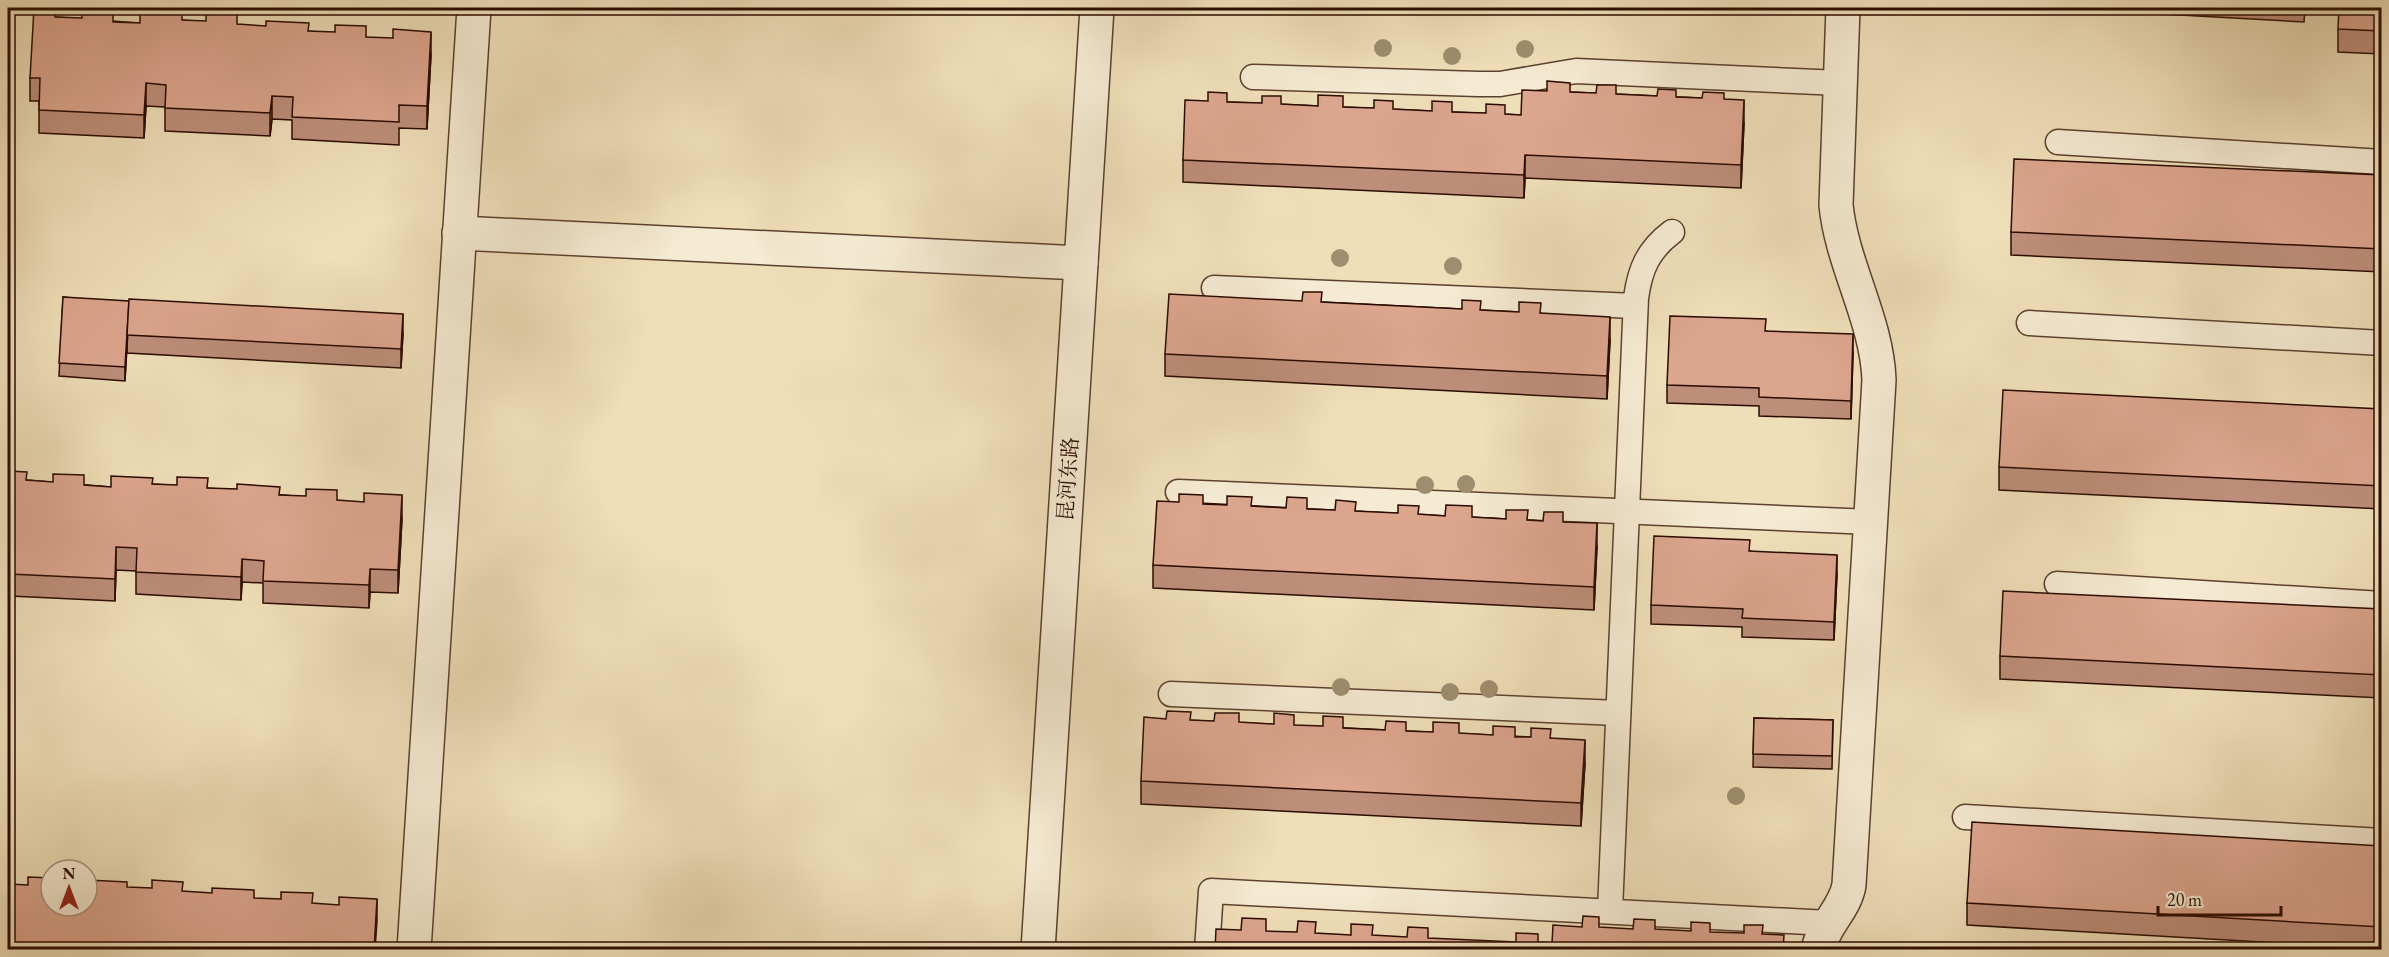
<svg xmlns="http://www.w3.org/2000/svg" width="2389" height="957" font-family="'EB Garamond','Noto Serif SC',serif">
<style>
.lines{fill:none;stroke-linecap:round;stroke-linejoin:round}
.service-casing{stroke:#5c402e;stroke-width:27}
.minor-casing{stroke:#5c402e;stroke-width:36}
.tertiary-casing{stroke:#5c402e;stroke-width:36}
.service{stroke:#f5ead2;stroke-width:24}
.minor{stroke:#f5ead2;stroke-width:33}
.tertiary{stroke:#f5ead2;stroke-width:33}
.tree{fill:#9e8e6f}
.wall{fill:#bd8e7a;stroke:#2b0b00;stroke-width:1.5}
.shaded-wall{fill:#9a7463;stroke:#2b0b00;stroke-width:1.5}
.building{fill:#dca58e;stroke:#2b0b00;stroke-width:1.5}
.labels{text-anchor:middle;stroke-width:5;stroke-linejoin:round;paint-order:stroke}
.street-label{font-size:21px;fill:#2b0b00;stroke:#f5ead2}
</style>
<rect width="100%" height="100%" fill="#efdfb9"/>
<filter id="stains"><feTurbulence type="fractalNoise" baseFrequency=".00333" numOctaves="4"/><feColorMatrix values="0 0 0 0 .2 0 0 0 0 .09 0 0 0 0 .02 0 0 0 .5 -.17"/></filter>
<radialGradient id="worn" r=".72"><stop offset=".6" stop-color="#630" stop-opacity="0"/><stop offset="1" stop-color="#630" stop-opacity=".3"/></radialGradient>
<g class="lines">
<defs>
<g id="service">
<polyline points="1253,77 1478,84 1500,84 1576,71 1840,83"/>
<polyline points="2058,142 2382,162"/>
<polyline points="1214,288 1635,306"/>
<polyline points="2029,323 2382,343"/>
<polyline points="1178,492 1871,522"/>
<polyline points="2057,584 2382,604"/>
<polyline points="1171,694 1618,713"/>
<polyline points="1965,817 2382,841"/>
<path d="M1610 911 1636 298C1640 269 1648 250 1672 232"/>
<polyline points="1207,950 1211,891 1829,923"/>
</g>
<g id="minor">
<polyline points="459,233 1081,263"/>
<polyline points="414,950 474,8"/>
<path d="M1818 950C1823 925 1845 909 1849 885L1879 380C1877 320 1842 265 1836 205L1843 8"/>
</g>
<polyline id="tertiary" points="1038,950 1097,8"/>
</defs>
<!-- service casing -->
<use href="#service" class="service-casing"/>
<!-- minor casing -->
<use href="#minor" class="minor-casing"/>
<!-- tertiary casing -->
<use href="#tertiary" class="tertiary-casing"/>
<!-- service -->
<use href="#service" class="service"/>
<!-- minor -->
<use href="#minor" class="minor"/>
<!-- tertiary -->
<use href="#tertiary" class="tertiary"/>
</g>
<!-- trees -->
<g class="tree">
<circle cx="1383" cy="48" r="9"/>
<circle cx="1525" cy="49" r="9"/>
<circle cx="1452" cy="56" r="9"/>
<circle cx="1340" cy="258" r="9"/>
<circle cx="1453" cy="266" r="9"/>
<circle cx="1466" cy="484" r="9"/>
<circle cx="1425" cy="485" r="9"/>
<circle cx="1341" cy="687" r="9"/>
<circle cx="1489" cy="689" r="9"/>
<circle cx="1450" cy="692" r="9"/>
<circle cx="1736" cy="796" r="9"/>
</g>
<!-- wall -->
<g class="wall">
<polygon points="2053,8 2305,8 2304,22"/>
<polygon points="2382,8 2382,54 2338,52 2338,29"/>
<polygon points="56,17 140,23 182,20 309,31 366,37 431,54 427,129 399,128 399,145 292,139 292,120 272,119 270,136 165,131 165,107 146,106 144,138 39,133 39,101 30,101 30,78"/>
<polygon points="1570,92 1724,99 1744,123 1741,188 1525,178 1524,198 1183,182 1183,160 1208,101 1521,115"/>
<polygon points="2382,175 2382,272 2011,255 2011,232"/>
<polygon points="63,297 403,333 401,368 127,353 127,339 125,381 59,376"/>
<polygon points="1322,302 1541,313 1610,340 1607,399 1165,376 1165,354"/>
<polygon points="1766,331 1853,353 1851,419 1759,416 1759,406 1667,403 1667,385"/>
<polygon points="2382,409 2382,509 1999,490 1999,467"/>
<polygon points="8,471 27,480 111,487 153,484 208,488 337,500 402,518 398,593 370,592 369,608 263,603 263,583 242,582 241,600 136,594 136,571 116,570 115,601 10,596 10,564 8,564"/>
<polygon points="1179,502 1563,522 1597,546 1594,610 1153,588 1153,565"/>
<polygon points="1750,551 1837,573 1834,640 1742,637 1742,627 1651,624 1651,605"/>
<polygon points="2382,609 2382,698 2000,679 2000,656"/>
<polygon points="1754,718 1833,720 1832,769 1753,767"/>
<polygon points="1166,719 1551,738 1585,763 1581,826 1141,804 1141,781"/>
<polygon points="2382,846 2382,949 1967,925 1967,903"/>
</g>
<!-- shaded-wall -->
<g class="shaded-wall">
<polygon points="431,32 431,54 427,129 427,106"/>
<polygon points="146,83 146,106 144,138 144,115"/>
<polygon points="272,96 272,119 270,136 270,113"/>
<polygon points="1744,100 1744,123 1741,188 1741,165"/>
<polygon points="1525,155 1525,178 1524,198 1524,175"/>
<polygon points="129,301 129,314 125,381 125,367"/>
<polygon points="403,314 403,333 401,368 401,349"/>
<polygon points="1610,317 1610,340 1607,399 1607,376"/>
<polygon points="1853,334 1853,353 1851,419 1851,401"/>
<polygon points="402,495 402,518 398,593 398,570"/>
<polygon points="1597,523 1597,546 1594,610 1594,587"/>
<polygon points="116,547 116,570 115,601 115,579"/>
<polygon points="1837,555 1837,573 1834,640 1834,622"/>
<polygon points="242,559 242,582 241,600 241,577"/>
<polygon points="370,569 370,592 369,608 369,585"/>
<polygon points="1585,740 1585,763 1581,826 1581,803"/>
<polygon points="377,899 377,921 375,950 374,950"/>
</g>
<!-- building -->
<g class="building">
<polygon points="34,8 56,8 55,17 82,18 82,10 113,11 113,22 140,23 140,12 182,14 182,20 206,21 206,13 237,14 237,24 266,26 266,21 309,23 308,31 335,32 335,25 366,26 366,37 393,38 393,29 431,32 427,106 399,105 399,122 292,117 293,97 272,96 270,113 165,108 166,85 146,83 144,115 39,110 40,78 30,78"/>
<polygon points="2339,8 2382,8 2382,31 2338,29"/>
<polygon points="1547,81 1570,83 1570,92 1596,93 1597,85 1616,85 1616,94 1657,96 1658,89 1676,90 1676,97 1702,98 1703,92 1724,93 1724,99 1744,100 1741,165 1525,155 1524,175 1183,160 1185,100 1208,101 1208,92 1227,93 1227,102 1262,103 1262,96 1281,96 1281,104 1318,106 1318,95 1343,96 1343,107 1374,108 1374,100 1393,101 1393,109 1432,111 1432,101 1452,102 1452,112 1486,113 1486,104 1505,105 1505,114 1521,115 1522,90 1547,91"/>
<polygon points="2014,159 2382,175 2382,249 2011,232"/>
<polygon points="1303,292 1322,292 1321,302 1462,309 1462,300 1481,301 1480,310 1519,312 1519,302 1541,303 1540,313 1610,317 1607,376 1165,354 1169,294 1302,301"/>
<polygon points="63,297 129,301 125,367 59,363"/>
<polygon points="129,299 403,314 401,349 127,335"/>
<polygon points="1670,316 1766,319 1765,331 1853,334 1851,401 1759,397 1759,388 1667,385"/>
<polygon points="2003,390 2382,409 2382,486 1999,467"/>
<polygon points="8,471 27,472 26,480 53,482 53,474 84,475 84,485 111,487 111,476 153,478 152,484 177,485 177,477 208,478 207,488 237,489 237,484 280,487 279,495 306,496 306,489 337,490 337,500 364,502 364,493 402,495 398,570 370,569 369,585 263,581 264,561 242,559 241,577 136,572 137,548 116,547 115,579 10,574 11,542 8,541"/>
<polygon points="1179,494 1203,495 1203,504 1227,505 1227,496 1252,497 1251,506 1286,508 1287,497 1307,498 1307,509 1335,510 1336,500 1356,502 1355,511 1398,513 1398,505 1419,506 1418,514 1445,516 1446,505 1472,506 1472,517 1506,519 1506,510 1528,510 1527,520 1543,521 1544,512 1563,512 1563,522 1597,523 1594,587 1153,565 1157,501 1179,502"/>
<polygon points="1654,536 1750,540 1749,551 1837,555 1834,622 1742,618 1743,609 1651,605"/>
<polygon points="2003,591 2382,609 2382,675 2000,656"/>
<polygon points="1167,711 1191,712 1190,720 1214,721 1215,713 1239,713 1239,722 1274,724 1274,713 1294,715 1294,725 1323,726 1323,716 1343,717 1343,728 1385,730 1386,721 1406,722 1406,731 1433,732 1433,722 1459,723 1459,733 1493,735 1493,726 1515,727 1515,737 1531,737 1531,728 1551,729 1550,738 1585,740 1581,803 1141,781 1144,717 1166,719"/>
<polygon points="1754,718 1833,720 1832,756 1753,754"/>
<polygon points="1972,822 2382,846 2382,927 1967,903"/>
<polygon points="28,877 51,878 51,906 87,906 87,880 127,882 127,887 152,888 152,880 183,882 182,891 212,893 212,888 254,890 254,898 281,899 281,892 313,893 312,903 339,905 339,897 377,899 374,950 8,950 8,884 28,885"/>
<polygon points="1583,916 1599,917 1599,927 1633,929 1634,919 1655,920 1655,929 1691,931 1691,922 1710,923 1710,932 1744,933 1744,925 1763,925 1762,934 1784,935 1783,950 1215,950 1216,929 1241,930 1242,918 1266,919 1266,931 1297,932 1298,921 1316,922 1315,933 1351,935 1351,924 1373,925 1372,935 1407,937 1408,927 1428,928 1428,938 1516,942 1516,933 1538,934 1538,942 1552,943 1553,925 1582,927"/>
</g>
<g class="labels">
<!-- street labels -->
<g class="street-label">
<text transform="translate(1068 479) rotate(-86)" y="7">昆河东路</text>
</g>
</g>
<!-- margin -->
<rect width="2389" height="957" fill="none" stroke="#efdfb9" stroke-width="30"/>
<rect x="9" y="9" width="2371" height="939" fill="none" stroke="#2b0b00" stroke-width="3"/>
<rect x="15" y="15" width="2359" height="927" fill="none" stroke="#2b0b00" stroke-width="1.5"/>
<!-- north arrow -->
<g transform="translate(69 888)"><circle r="28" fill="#f5ead2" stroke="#a4917e" stroke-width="1.5"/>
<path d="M0-4.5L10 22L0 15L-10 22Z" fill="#8f2418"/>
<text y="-9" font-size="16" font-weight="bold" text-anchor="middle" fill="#2b0b00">N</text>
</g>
<!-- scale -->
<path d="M2158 906v9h123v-9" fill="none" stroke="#2b0b00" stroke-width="3"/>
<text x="2167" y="906" font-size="18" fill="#2b0b00" stroke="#f5ead2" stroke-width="4.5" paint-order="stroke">20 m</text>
<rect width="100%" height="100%" filter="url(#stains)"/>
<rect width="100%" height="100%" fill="url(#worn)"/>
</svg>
